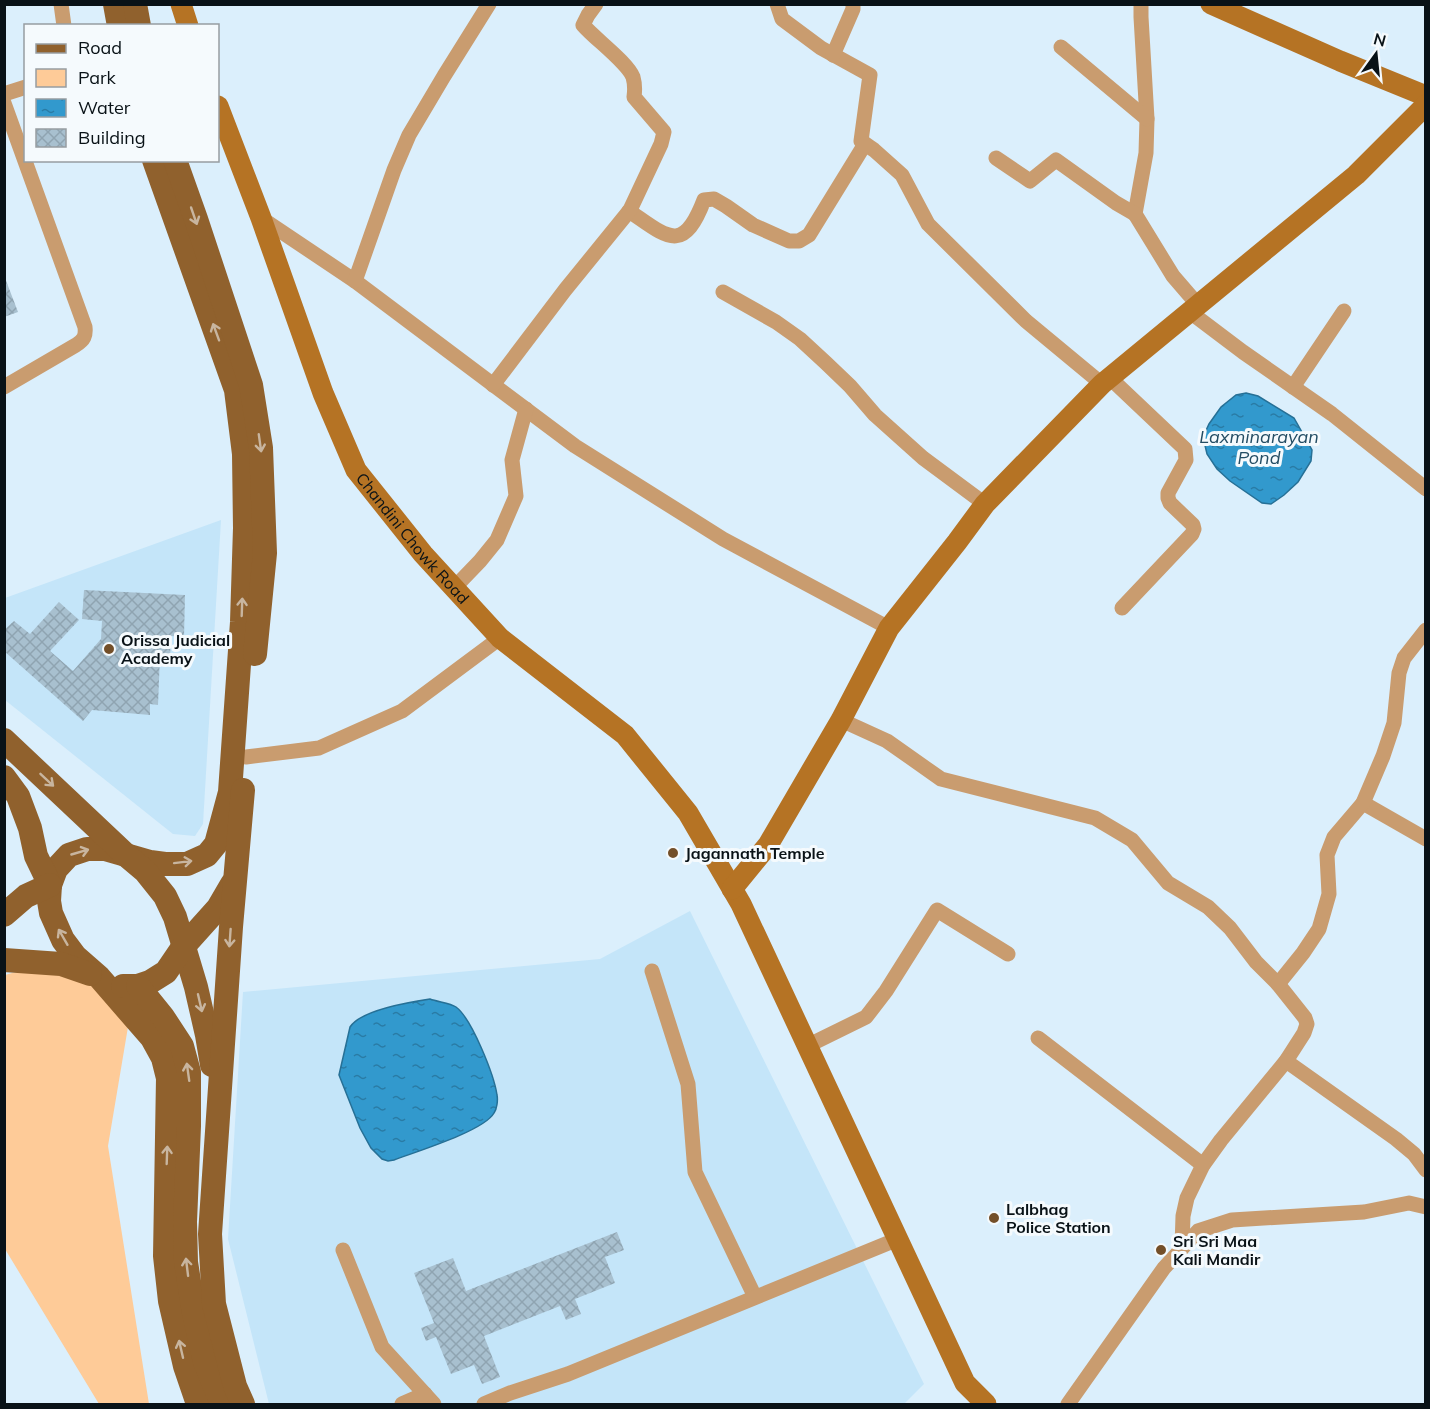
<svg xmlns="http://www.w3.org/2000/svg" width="1430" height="1409" font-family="Mulish,sans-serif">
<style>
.built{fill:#c4e5f9}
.green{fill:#fecb98}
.water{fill:url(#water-ripples);stroke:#267096;stroke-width:1.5}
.building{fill:url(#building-cross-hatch)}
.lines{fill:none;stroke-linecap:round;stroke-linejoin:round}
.street{stroke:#c99c6f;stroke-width:15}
.secondary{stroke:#b57324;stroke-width:21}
.primary{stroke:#90612d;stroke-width:24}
.oneway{stroke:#c8b59f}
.poi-dot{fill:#734f29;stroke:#f5fafd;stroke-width:2}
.labels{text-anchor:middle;stroke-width:6;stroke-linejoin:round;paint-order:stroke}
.street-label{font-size:16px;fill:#091217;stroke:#f5fafd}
.poi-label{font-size:16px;font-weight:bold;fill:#091217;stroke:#f5fafd;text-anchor:start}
.water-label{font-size:18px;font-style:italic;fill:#244d64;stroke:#f5fafd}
</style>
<defs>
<pattern id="water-ripples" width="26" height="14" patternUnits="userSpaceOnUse" patternTransform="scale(1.5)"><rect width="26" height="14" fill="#3299cd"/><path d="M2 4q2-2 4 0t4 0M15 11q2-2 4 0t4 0" fill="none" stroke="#297ba5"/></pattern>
<pattern id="building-cross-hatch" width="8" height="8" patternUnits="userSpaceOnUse" patternTransform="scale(1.5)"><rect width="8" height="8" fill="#a8c0cf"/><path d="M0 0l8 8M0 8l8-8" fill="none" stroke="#8fa4b1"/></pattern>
</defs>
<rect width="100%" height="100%" fill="#dbeffc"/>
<!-- built -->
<g class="built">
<polygon points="221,520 203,824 195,836 173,834 5,700 5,598"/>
<polygon points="690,911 924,1384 904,1404 269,1404 228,1239 243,992 600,959"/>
</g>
<!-- green -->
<polygon class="green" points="39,970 98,978 130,1015 108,1146 149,1404 99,1404 5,1249 5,975 12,973"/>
<!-- water -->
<g class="water">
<polygon points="1246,393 1258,396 1294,418 1312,450 1311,461 1298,482 1284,495 1271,504 1262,503 1230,481 1217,469 1207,454 1203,437 1209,424 1221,407 1236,395"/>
<path d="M430 999C438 1002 450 1003 456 1007 472 1019 494 1075 497 1095 498 1100 497 1109 494 1113 484 1131 415 1152 394 1160L388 1161 382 1159 371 1148 360 1128 339 1075 350 1027C361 1010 410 1002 430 999Z"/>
</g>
<!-- building -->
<g class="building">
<polygon points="5,278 18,312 4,317 4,279"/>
<polygon points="84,590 185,595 184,637 171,636 170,657 160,656 158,705 150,704 150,715 92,710 83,721 4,651 4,630 14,621 30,634 59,602 79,620 50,651 73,671 101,639 102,621 82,619"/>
<polygon points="617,1232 624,1250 605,1257 615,1283 575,1299 581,1314 566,1320 560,1306 484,1336 500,1377 482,1384 474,1365 451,1374 436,1337 426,1341 421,1328 434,1323 414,1273 453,1258 466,1291"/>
</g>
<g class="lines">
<!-- street -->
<g class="street">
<polyline points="61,4 64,26"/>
<polyline points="777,4 782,19 821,48 870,75 861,141 874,150 902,175 928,224 1026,321 1102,384"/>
<polyline points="1141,4 1141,17 1147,119 1146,153 1135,214 1173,276 1198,305"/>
<polyline points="1061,47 1147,119"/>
<polyline points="833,55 853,9 853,4"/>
<polyline points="4,94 26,87"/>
<path d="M4 103 85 327C86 336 84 340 76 345L4 387"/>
<polyline points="996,158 1030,181 1056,160 1116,203 1135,214"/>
<path d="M629 211C667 237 683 255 704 200L714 199 726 206 753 225 789 241H799L809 235 865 144"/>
<polyline points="261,218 355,281 575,446 723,539 889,628"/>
<polyline points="355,281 394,170 409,135 444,76 489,4"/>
<polyline points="723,292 776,322 800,339 826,363 850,386 875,415 923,458 985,504"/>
<polyline points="1190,312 1243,352 1332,414 1426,489"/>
<polyline points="1110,378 1185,449 1186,460 1168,493 1168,498 1170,503 1193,525 1194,529 1192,534 1122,608"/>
<path d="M493 385 565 290 630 210 661 144 664 132 634 97C635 90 635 84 633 77 627 62 595 39 583 25L588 15 596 4"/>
<polyline points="1293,387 1344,311"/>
<polyline points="454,588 480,561 497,540 516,496 512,460 526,409"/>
<polyline points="841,720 887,741 941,779 1095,818 1132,840 1168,883 1208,907 1230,928 1256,962 1278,984 1305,1018 1307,1024 1304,1033 1286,1061 1221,1140 1203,1165 1187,1198 1183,1216 1182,1247"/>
<polyline points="246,757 319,748 402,711 500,638"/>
<polyline points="1363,803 1426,839"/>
<polyline points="652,971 688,1084 695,1172 755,1297"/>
<polyline points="1278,984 1303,953 1319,929 1329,894 1327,855 1334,837 1363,803 1383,756 1394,723 1399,673 1404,658 1426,630"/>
<polyline points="1038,1038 1203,1165"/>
<polyline points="807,1046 866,1017 886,991 937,910 1008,954"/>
<polyline points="1286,1061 1396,1139 1414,1154 1426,1170"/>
<polyline points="343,1250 382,1347 434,1404"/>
<polyline points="402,1404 425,1394"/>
<polyline points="484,1404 510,1393 568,1374 898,1239"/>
<polyline points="1068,1404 1164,1268 1198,1231 1232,1220 1364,1212 1409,1203 1426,1207"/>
</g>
<!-- secondary -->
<g class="secondary">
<polyline points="181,4 188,26"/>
<polyline points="1211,4 1340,61 1426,96"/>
<path id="s1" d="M218 106 261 218 323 393 356 470 423 554 500 638 625 735 688 813 741 904 965 1383 986 1404"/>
<polyline points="732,889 768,845 841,720 889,628 957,542 985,504 1102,384 1356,175 1426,105"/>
</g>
<!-- primary -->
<g class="primary">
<polyline points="115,4 119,26"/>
<polyline points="135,4 139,26"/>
<polyline points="154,160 236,390 244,454 245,528 242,622 230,792 216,844 207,855 187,864 165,864 150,862 105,849 87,849 69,855 56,869 50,885 49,901 51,913 63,940 75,956 99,977 152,1038 163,1058 168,1078 165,1256 170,1301 185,1366 198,1404"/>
<polyline points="175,160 196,219 251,385 261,448 265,553 255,654"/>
<polyline points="4,740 126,855 145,871 165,896 175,917 196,987 207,1035 212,1065"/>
<polyline points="4,777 18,796 30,828 36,856 50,885"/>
<polyline points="4,915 26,896 50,885"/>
<polyline points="4,960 61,964 90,974"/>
<polyline points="123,986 138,986 150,982 166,972 183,947 218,908 232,884"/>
<polyline points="138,986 163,1017 182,1046 189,1072 189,1126 185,1222 186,1262 194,1314 205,1362 222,1404"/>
<polyline points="243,1404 235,1386 214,1304 210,1234 231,927 243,790"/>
</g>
</g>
<!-- one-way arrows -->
<defs><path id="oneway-shaft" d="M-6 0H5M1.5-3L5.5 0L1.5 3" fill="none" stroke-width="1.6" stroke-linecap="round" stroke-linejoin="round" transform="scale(1.5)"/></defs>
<g class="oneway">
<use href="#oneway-shaft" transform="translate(194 216) rotate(71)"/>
<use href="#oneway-shaft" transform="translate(216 332) rotate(-110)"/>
<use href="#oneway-shaft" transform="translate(260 443) rotate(82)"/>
<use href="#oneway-shaft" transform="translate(242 607) rotate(-88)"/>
<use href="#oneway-shaft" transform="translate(47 780) rotate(43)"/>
<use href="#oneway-shaft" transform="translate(80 852) rotate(-16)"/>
<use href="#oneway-shaft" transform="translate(183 862) rotate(-7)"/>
<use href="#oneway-shaft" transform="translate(63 937) rotate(-120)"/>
<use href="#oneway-shaft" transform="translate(230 938) rotate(94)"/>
<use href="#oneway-shaft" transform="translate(200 1003) rotate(77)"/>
<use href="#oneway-shaft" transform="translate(188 1072) rotate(-98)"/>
<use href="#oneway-shaft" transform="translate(167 1155) rotate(-88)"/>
<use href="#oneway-shaft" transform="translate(187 1267) rotate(-97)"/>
<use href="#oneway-shaft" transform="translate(181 1349) rotate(-103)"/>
</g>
<!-- markers -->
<g class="poi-dot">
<circle cx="109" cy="649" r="6"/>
<circle cx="673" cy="853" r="6"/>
<circle cx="994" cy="1218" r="6"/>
<circle cx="1161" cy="1250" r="6"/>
</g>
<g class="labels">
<!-- street labels -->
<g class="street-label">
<text dy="6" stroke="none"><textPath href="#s1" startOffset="478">Chandini Chowk Road</textPath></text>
</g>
<!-- poi labels -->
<g class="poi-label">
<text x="121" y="646">Orissa Judicial<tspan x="121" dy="18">Academy</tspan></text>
<text x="685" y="859">Jagannath Temple</text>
<text x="1006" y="1215">Lalbhag<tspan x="1006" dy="18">Police Station</tspan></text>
<text x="1173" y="1247">Sri Sri Maa<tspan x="1173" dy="18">Kali Mandir</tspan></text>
</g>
<!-- water labels -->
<g class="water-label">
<text x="1259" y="443">Laxminarayan<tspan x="1259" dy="21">Pond</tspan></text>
</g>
</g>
<!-- border -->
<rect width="1430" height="1409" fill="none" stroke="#091217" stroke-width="12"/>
<!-- legend -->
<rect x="24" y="24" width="195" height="138" fill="#f5fafd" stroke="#979da1" stroke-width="1.5"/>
<rect x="36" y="44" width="30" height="9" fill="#90612d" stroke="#979da1" stroke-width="1.5"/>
<text x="78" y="54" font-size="18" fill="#091217">Road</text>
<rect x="36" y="69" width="30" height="18" fill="#fecb98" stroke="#979da1" stroke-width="1.5"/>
<text x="78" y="84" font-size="18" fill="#091217">Park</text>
<rect x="36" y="99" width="30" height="18" fill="url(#water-ripples)" stroke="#979da1" stroke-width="1.5"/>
<text x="78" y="114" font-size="18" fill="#091217">Water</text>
<rect x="36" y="129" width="30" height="18" fill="url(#building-cross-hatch)" stroke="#979da1" stroke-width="1.5"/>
<text x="78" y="144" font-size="18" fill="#091217">Building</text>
<!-- north arrow -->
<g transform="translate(1376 54) rotate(15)" stroke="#f5fafd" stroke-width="4.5" paint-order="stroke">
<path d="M0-4.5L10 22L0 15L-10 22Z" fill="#091217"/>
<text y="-9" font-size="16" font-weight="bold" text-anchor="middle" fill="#091217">N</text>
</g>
</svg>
